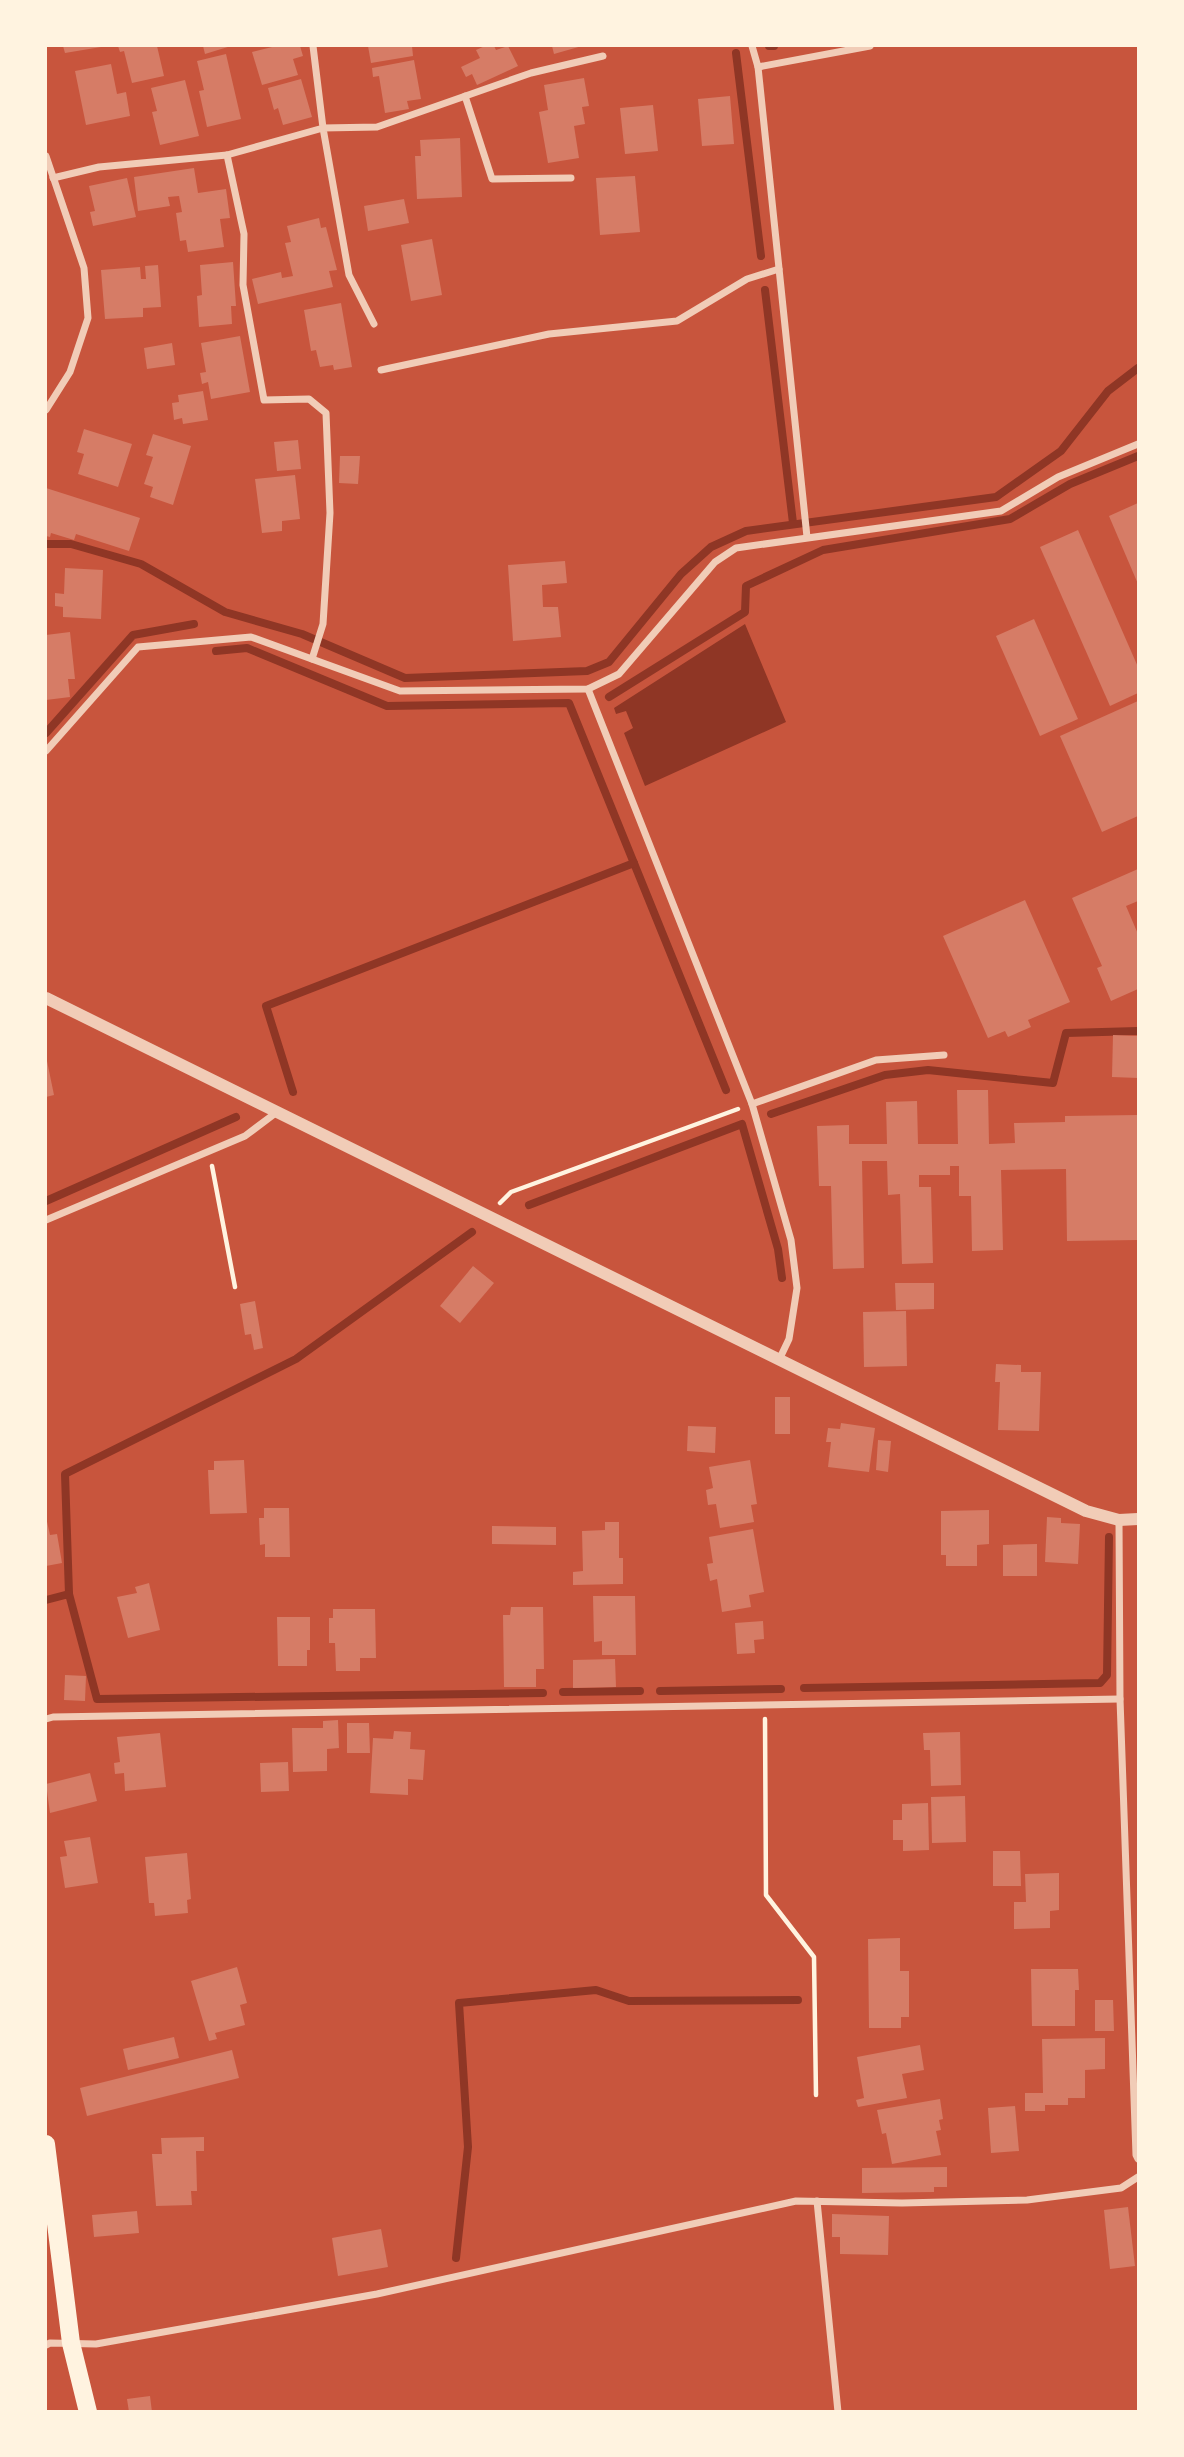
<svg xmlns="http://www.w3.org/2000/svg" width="1184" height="2457" font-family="'DejaVu Sans',sans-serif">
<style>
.water{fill:#8f3625}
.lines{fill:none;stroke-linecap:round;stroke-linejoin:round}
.stream{stroke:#8f3625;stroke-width:8}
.building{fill:#d67c66}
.path{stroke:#fff3e0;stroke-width:4.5}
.minor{stroke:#f1ccb7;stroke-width:7}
.tertiary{stroke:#f1ccb7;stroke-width:12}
.primary{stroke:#fff3e0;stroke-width:18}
</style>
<rect width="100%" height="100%" fill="#c8553d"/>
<!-- water -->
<polygon class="water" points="745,624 786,722 645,786 624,733 633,728 626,711 616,714 614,708"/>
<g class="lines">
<!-- stream -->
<g class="stream">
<polyline points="769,46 774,46"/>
<polyline points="736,53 761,256"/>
<polyline points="765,290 793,523"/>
<polyline points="46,544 71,544 141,564 225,612 302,634 405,678 587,671 609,662 681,574 711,547 746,531 996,497 1061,451 1108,391 1138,368"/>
<polyline points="216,651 247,648 387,706 569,703 726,1090"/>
<polyline points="609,697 745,612 746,586 823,550 1010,519 1070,484 1138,456"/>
<polyline points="46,733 133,635 194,624"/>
<polyline points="293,1092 266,1006 634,863"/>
<polyline points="771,1114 885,1075 928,1070 1053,1083 1066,1033 1138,1031"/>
<polyline points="46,1201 236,1117"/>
<polyline points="529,1205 742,1124 778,1249 782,1278"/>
<polyline points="69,1594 65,1474 296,1359 472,1232"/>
<polyline points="46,1600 69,1594 97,1699 543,1693"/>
<polyline points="804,1688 1100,1683 1107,1675 1109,1537"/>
<polyline points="660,1691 781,1689"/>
<polyline points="563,1692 640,1691"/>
<polyline points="456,2258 468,2147 459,2003 596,1990 629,2001 798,2000"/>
</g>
</g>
<!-- building -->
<g class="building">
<polygon points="63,46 101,46 101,47 65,53"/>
<polygon points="118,46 157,46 164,76 132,83 124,51 120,52"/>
<polygon points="203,46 231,46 205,54"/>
<polygon points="276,46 300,46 303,56 293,59 298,75 262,85 252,52"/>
<polygon points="368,46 412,46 413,56 371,63"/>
<polygon points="485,46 494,46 496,50 508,46 518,66 477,85 472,74 466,77 461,67 480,58 476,50"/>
<polygon points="552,46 582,46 554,54"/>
<polygon points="226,54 241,119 207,127 199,91 204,90 197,61"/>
<polygon points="414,60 421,99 407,101 409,109 385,113 379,76 373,77 372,68"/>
<polygon points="111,64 117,94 126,92 130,116 86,125 75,71"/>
<polygon points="584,78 589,106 582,107 585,124 574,126 579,158 548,163 539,112 548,110 544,85"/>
<polygon points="301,79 312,117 283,125 278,108 274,110 268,88"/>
<polygon points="185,80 199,136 160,145 152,112 157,111 151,88"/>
<polygon points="730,96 734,144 702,146 698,99"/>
<polygon points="653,105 658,151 625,154 620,108"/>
<polygon points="460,138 462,197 417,199 415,156 421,156 420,140"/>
<polygon points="194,168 198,193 226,189 230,218 220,219 224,247 188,252 186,240 180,241 176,213 182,212 179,196 168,197 170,206 138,211 134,177"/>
<polygon points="635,176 640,232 600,235 596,178"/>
<polygon points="127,178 136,217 93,226 90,212 95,211 89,186"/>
<polygon points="404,199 409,223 368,231 364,206"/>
<polygon points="319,218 321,228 326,227 337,270 329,271 333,287 258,304 252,279 281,272 282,278 293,276 285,243 291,242 287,226"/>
<polygon points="432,239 442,295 411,301 401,245"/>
<polygon points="233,262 236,306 231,306 232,324 199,327 197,296 202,295 200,265"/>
<polygon points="158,265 161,307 143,308 143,317 105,319 101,270 140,267 141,279 146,279 145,266"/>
<polygon points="341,303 352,367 334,370 333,365 320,367 316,350 311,351 304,310"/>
<polygon points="240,336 250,392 211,399 208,382 202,384 200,373 206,372 201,343"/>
<polygon points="172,343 175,365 147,369 144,348"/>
<polygon points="203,391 208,420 183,424 182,418 174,420 172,403 179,402 178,395"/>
<polygon points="84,429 132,444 118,487 78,474 84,454 77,452"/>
<polygon points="153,434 191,446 173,505 150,497 153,487 144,484 153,457 146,455"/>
<polygon points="298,440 301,469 277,471 274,442"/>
<polygon points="340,456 360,456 358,484 339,483"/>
<polygon points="295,475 300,519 282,521 282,531 262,533 255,479"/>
<polygon points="46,488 140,518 129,551 76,534 74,540 51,533 50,537 46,536"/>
<polygon points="1138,503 1138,584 1109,516"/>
<polygon points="1078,530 1138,667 1138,693 1110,706 1040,547"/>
<polygon points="565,561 567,583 542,585 543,607 558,607 561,637 513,641 508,565"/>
<polygon points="65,568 103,570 101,619 63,617 63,607 55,606 55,593 64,594"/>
<polygon points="1034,619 1078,719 1040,736 996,636"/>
<polygon points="70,632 75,679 68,679 70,697 46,700 46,635"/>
<polygon points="1138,701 1138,816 1102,832 1060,736"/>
<polygon points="1138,869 1138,901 1126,906 1138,934 1138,989 1111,1001 1097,968 1102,966 1072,898"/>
<polygon points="1025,900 1070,1002 1028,1020 1031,1027 1008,1037 1005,1031 988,1038 943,936"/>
<polygon points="1113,1035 1138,1036 1138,1078 1112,1077"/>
<polygon points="47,1061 54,1095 46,1097 46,1062"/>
<polygon points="957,1090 988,1090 989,1144 1015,1143 1014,1123 1065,1122 1065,1116 1138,1115 1138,1240 1067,1241 1066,1169 1001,1170 1003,1250 972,1251 971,1196 959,1196 959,1166 950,1166 950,1175 919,1175 919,1187 931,1187 933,1263 902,1264 900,1194 888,1195 887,1161 862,1161 864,1268 833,1269 831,1186 819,1186 817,1126 849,1125 849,1144 887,1144 886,1102 917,1101 918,1144 958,1144"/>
<polygon points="473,1266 494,1283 460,1323 440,1306"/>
<polygon points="895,1283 934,1283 934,1309 896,1310"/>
<polygon points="255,1301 263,1348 254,1350 251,1334 245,1335 240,1304"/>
<polygon points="906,1311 907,1366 864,1367 863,1312"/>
<polygon points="996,1364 1021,1365 1021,1372 1041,1372 1039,1431 998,1430 1000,1382 995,1382"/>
<rect x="775" y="1397" width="15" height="37"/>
<polygon points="841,1423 875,1428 869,1472 828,1467 831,1442 826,1442 828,1428 840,1429"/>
<polygon points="688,1426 716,1427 715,1453 687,1451"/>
<polygon points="878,1440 891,1441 888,1472 876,1470"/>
<polygon points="244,1460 247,1513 210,1514 208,1470 214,1470 214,1461"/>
<polygon points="750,1460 757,1504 751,1505 754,1522 720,1528 716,1504 708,1505 706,1490 713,1488 709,1467"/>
<polygon points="264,1508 289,1508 290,1557 265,1557 265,1544 260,1545 259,1518 264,1518"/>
<polygon points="989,1510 989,1544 977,1545 977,1566 946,1566 946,1555 941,1555 941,1511"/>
<polygon points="46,1517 50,1535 57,1534 62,1563 46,1566"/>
<polygon points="1047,1517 1061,1518 1061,1523 1080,1524 1078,1564 1045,1562"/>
<polygon points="605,1522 619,1522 619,1558 623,1558 623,1584 573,1585 573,1572 583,1571 582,1531 605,1530"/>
<polygon points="492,1526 556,1527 556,1545 492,1544"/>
<polygon points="753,1529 764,1592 749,1595 751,1607 722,1612 717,1579 710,1581 707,1564 713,1563 709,1537"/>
<polygon points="1037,1544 1037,1576 1003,1576 1003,1545"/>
<polygon points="149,1583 160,1630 128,1638 117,1597 137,1593 135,1587"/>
<polygon points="593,1596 635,1596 636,1655 602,1655 602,1641 594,1642"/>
<polygon points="511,1607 543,1607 544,1669 536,1669 536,1687 504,1687 503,1615 510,1615"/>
<polygon points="333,1609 375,1609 376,1658 360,1658 360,1671 336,1671 335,1643 329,1643 329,1618 333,1618"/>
<polygon points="277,1617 310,1617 310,1650 307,1650 307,1666 278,1666"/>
<polygon points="763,1621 764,1639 754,1640 755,1653 737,1654 735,1623"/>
<polygon points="615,1659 616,1687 573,1688 573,1660"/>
<polygon points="65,1675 86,1676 85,1701 64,1700"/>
<polygon points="338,1720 339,1748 327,1749 327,1771 293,1772 292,1728 323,1728 323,1721"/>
<polygon points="347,1723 369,1723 370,1753 347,1753"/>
<polygon points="394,1731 411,1732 410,1749 425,1750 423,1780 408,1779 408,1795 370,1793 373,1738 393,1739"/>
<polygon points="960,1732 961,1785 931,1786 930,1750 924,1750 923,1733"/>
<polygon points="160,1733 166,1787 125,1791 124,1773 115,1774 114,1763 120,1762 117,1737"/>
<polygon points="288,1762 289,1791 261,1792 260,1763"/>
<polygon points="90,1773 97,1801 50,1813 46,1784"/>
<polygon points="965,1796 966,1842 932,1843 931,1797"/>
<polygon points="928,1803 929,1850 903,1851 903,1840 893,1840 893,1820 902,1820 902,1804"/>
<polygon points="90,1837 98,1883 65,1888 60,1857 67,1856 64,1841"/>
<polygon points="993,1851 1020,1851 1021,1886 993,1886"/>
<polygon points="187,1853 191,1899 187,1900 188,1913 155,1916 154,1903 149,1903 145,1857"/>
<polygon points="1059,1873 1059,1910 1050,1911 1050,1928 1014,1929 1014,1902 1026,1902 1025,1874"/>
<polygon points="900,1938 900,1971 909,1971 909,2017 901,2017 901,2028 869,2028 868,1939"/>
<polygon points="237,1967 247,2003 240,2005 245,2025 215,2033 217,2039 209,2041 191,1981"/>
<polygon points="1031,1969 1078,1969 1079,1990 1075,1990 1075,2026 1032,2026"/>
<polygon points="1095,2000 1113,2000 1114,2031 1095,2031"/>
<polygon points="174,2037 179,2058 128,2070 123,2049"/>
<polygon points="1105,2038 1105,2069 1085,2070 1085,2098 1068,2098 1068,2105 1045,2105 1045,2111 1025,2111 1025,2093 1043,2093 1042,2039"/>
<polygon points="920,2045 924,2070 902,2074 907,2098 858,2107 856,2100 864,2098 857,2057"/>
<polygon points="232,2050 239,2078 87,2116 80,2088"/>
<polygon points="940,2099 943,2119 939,2120 941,2130 936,2131 941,2155 892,2164 886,2133 882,2134 877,2110"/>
<polygon points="1015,2106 1019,2151 991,2153 988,2108"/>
<polygon points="204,2137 204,2151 196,2151 197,2191 191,2191 192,2205 156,2206 152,2154 162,2154 161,2138"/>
<polygon points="947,2167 947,2187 934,2187 934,2192 862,2193 862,2168"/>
<polygon points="1128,2207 1135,2266 1110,2269 1104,2210"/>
<polygon points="137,2211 139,2233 94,2237 92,2215"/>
<polygon points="832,2214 889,2216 888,2255 840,2254 840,2237 832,2237"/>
<polygon points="381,2229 388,2267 338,2276 332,2238"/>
<polygon points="150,2396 152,2412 129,2412 127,2399"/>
</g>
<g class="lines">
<!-- path -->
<g class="path">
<polyline points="212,1166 235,1287"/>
<polyline points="500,1203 511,1192 738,1109"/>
<polyline points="765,1719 766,1895 814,1957 816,2095"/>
</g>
<!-- minor -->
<g class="minor">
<polyline points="752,46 758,67 870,46"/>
<polyline points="758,67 807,537"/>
<polyline points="465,96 492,179 571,178"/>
<polyline points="227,155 244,234 243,285 264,400 309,399 326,413 330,513 323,624 312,659"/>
<polyline points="46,156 84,268 88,318 70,372 46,410"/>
<polyline points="53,178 99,167 227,155 323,128 313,46"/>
<polyline points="374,324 349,275 323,128 377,127 531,73 603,56"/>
<polyline points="381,370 549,334 677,321 747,279 779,269"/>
<polyline points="588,689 752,1104 791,1240 797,1288 789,1339 779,1360"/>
<polyline points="46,751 138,647 251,637 400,691 588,689 619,674 715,562 736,548 1001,511 1058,477 1138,444"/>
<polyline points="752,1104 876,1060 944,1055"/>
<polyline points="46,1220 245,1136 277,1112"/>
<polyline points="1119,1520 1120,1699 1136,2155 1138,2159"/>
<polyline points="46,1719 53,1717 1120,1699"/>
<polyline points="817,2201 838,2412"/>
<polyline points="46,2345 50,2343 96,2344 377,2294 796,2201 902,2203 1027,2200 1121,2188 1138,2177"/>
</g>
<!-- tertiary -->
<polyline class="tertiary" points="46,998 1086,1511 1119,1520 1138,1519"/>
<!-- primary -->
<polyline class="primary" points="46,2144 71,2343 88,2412"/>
</g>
<!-- border -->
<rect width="1184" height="2457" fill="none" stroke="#fff3e0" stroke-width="94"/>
</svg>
